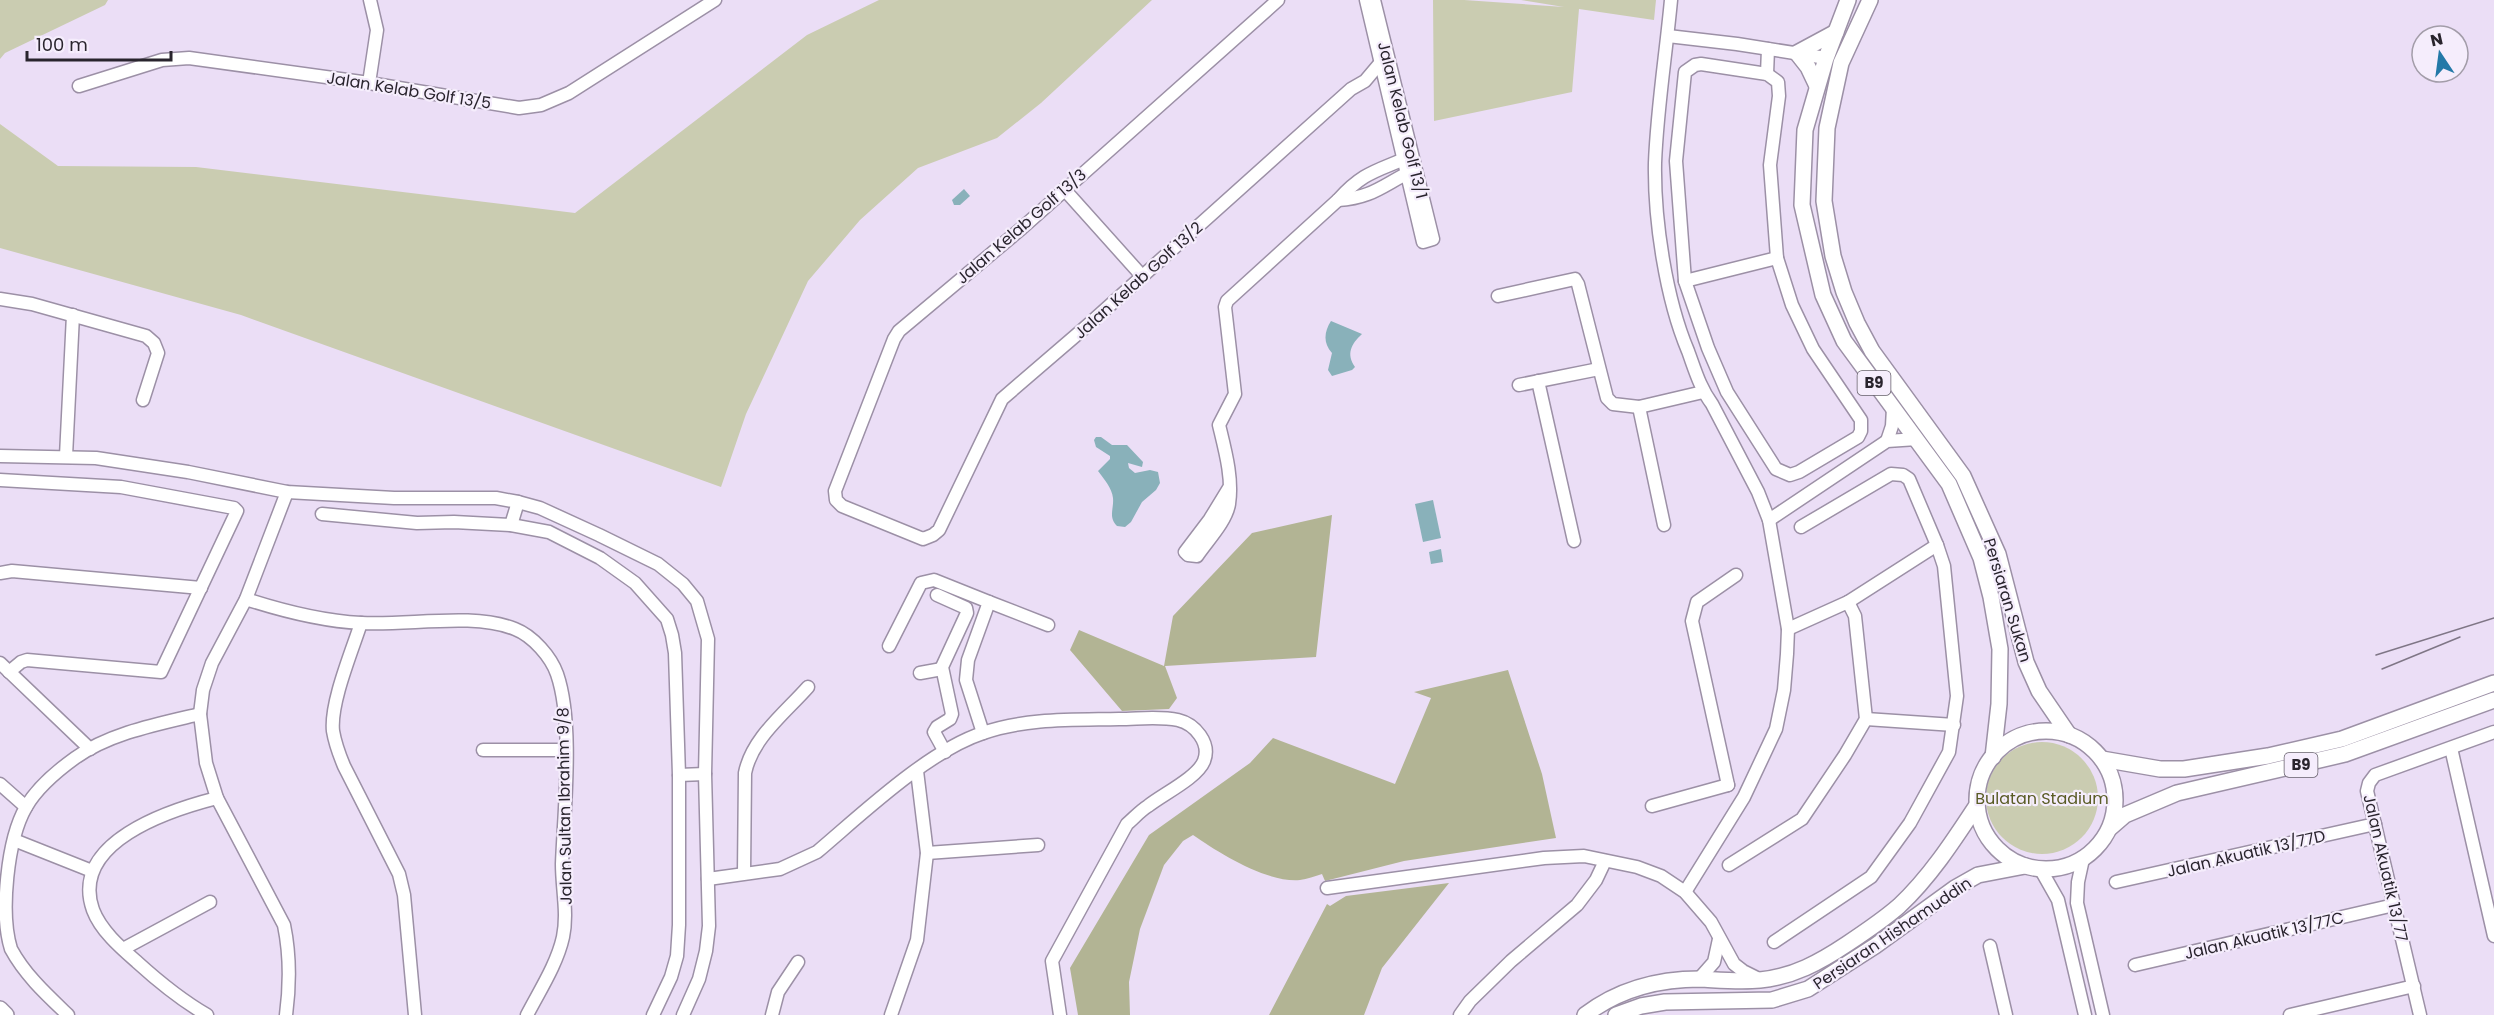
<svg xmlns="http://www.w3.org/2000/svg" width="2494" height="1015" font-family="Poppins,sans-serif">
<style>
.green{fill:#caccb1}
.forest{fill:#b2b494}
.water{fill:#89b1ba}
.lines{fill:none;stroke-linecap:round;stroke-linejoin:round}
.minor-casing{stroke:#9c90a6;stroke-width:15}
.major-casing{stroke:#9c90a6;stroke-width:18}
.minor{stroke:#fff;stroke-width:12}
.major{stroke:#fff;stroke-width:15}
.tram{stroke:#7f7686;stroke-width:1.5}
.labels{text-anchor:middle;stroke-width:4.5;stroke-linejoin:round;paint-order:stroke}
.shield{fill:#f5edfc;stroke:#66606b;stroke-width:1.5}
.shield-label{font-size:15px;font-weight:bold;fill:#29242d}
.street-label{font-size:16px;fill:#29242d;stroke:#f5edfc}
.park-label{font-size:16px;fill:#595b25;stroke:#f5edfc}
</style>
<rect width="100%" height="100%" fill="#ebdef6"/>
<!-- green -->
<g class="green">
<polygon points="0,0 108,0 105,5 5,53 0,59"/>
<polygon points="879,0 1152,0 1041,103 997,138 918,168 860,220 808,281 746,414 721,487 241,315 0,248 0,124 58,166 196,167 575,213 807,35"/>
<polygon points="1433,0 1464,0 1564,7 1521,0 1656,0 1654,20 1579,9 1572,92 1434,121"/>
<circle cx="2042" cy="798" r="56"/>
</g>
<!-- forest -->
<g class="forest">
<polygon points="1332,515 1316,657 1165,666 1177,698 1169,709 1122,711 1070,650 1079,630 1164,666 1173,616 1252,533"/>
<path d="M1508 670 1542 774 1556 838 1404 861 1325 881 1322 874C1315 876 1307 879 1300 880 1267 883 1219 853 1193 835L1183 841 1164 865 1140 929 1129 982 1130 1015H1078L1070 968 1149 835 1250 763 1273 738 1395 784 1431 698 1414 692Z"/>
<polygon points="1449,883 1382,968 1364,1015 1269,1015 1327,904 1330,906 1346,896"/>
</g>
<!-- water -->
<g class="water">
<polygon points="964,189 970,196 960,205 954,205 952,200"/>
<path d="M1331 321 1362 334C1351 344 1346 354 1355 367L1352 370 1332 376 1328 370 1332 353C1323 343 1324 332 1331 321Z"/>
<path d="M1096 437H1101L1112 445H1127L1143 462 1142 467 1128 463 1129 468 1135 473 1150 470 1158 472 1160 483 1156 490 1142 502 1131 522 1125 527 1117 526C1108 516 1114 510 1113 498 1112 488 1104 479 1098 471L1110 459V456L1096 447 1094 440Z"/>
<polygon points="1433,500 1441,538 1423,542 1415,504"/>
<polygon points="1441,549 1443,562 1431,564 1429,552"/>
</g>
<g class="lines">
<defs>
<g id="minor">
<polyline points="1278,0 1022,228 899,331 894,339 835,491 836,500 842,506 923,539 933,535 939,530 1002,399 1088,325 1351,89 1365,81 1381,62 1387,59"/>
<polyline points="1366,0 1423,242 1433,239 1374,0"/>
<path d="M1671 0C1666 54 1657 109 1655 163 1654 220 1666 299 1688 351 1695 370 1700 388 1712 404L1758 492 1769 520 1788 629 1787 654 1784 690 1776 729 1744 797 1685 892"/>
<polyline points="1668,36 1737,44 1826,58"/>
<polygon points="1701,64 1767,74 1778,82 1779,96 1770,165 1777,258 1792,305 1813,349 1861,420 1861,431 1858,437 1799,472 1790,475 1776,469 1727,392 1708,348 1685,281 1676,161 1685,72 1695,65"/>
<polyline points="1767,74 1768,49"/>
<polyline points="369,83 377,30 370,0"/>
<polyline points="79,86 162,60 189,58 369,83 519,108 541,105 569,93 715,0"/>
<polyline points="1064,189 1142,276"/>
<path d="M1338 200C1373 198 1384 184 1414 170"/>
<polyline points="1685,281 1777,258"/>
<polyline points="1498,296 1575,279 1578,284 1607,398 1613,404 1639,407 1703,392"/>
<polyline points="0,299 32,304 146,336 154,343 158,353 143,400"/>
<polyline points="1538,381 1574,541"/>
<polyline points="1519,385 1599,369"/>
<polyline points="1639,407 1664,525"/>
<polyline points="1887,441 1892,426 1893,408"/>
<polyline points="0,456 96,458 188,472 287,492 394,498 496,498 518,502 540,508 599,535 658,564 683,584 697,601 708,639 705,774 709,926 706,951 699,979 683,1015"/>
<polyline points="66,456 73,315"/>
<polyline points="0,480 121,487 234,508 237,511 161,672 27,660 21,662 9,672"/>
<path d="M1229 488 1210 519 1185 552 1188 555 1197 556C1207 541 1226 522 1229 504 1233 478 1225 450 1219 425L1235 394 1225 307 1227 301 1338 200C1364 171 1378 171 1411 156"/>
<polyline points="322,514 417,523 454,522 511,525 549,532 600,558 635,583 667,619 672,635 675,653 679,775 679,925 677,956 671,977 653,1015"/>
<polyline points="1769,520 1887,441 1917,439"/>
<polyline points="511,525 518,502"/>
<polyline points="0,573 12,571 201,588"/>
<polyline points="937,595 966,608 967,613 942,667 952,714 950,719 937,727 934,732 945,752"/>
<path d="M246 599C283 611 322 621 361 623 408 626 472 612 515 629 533 636 551 657 557 674 574 723 564 811 562 864 562 889 568 913 563 937 557 964 540 990 527 1015"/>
<polyline points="989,602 1048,625"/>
<path d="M361 623C352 651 330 703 333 731 335 743 339 754 344 766L399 874 404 895 415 1015"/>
<polyline points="1788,629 1848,602 1937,545"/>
<polyline points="889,646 921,583 934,580 989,602 968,660 966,680 983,733"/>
<polyline points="0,663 90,749"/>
<polyline points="920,673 942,669"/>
<polyline points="1866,719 1954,725"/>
<polyline points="2451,748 2494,936"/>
<polyline points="483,750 566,750"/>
<polyline points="679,775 705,774"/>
<polyline points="0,784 26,807"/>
<polyline points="1728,785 1692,621 1697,602 1736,575"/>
<polyline points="1652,806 1728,785"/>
<polyline points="14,840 92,871"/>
<polyline points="927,853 1038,845"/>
<polyline points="2083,859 2078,882 2077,903 2103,1015"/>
<polyline points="1729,865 1802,819 1845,755 1866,719 1855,616 1848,602"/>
<polyline points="2041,870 2058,900 2085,1015"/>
<path d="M744 873 745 773C752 738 785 713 808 687"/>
<path d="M708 879 780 869 817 852C862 814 928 751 983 733 1026 718 1074 720 1119 719 1138 719 1159 716 1178 720 1195 724 1211 743 1204 761 1197 778 1163 794 1148 806 1140 811 1134 818 1127 824L1052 961 1060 1015"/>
<polyline points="2116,882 2375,824"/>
<polyline points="1327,888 1544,858 1584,856 1637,867 1661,876 1685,892 1711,922 1734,964 1743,971 1761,980"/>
<polyline points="1774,942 1871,877 1910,823 1949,752 1957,696 1944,566 1937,545 1909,479 1903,475 1891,474 1801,527"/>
<polyline points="1990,946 2006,1015"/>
<polyline points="123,949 210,902"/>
<polyline points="2135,965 2394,905"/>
<polyline points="1699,979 1714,962 1719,939"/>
<path d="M68 1015C47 995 25 975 11 949 0 914 7 840 26 807 37 788 57 771 75 758 110 733 158 724 200 714"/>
<path d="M207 1015C181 1000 159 982 137 962 121 948 101 931 93 910 69 842 170 810 217 798"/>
<path d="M286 1015C290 985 290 954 284 925L217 798 206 763 200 714 203 690 212 663 246 599 287 492"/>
<polyline points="772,1015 778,992 798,962"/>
<polyline points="891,1015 917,940 927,853 917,771"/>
<polyline points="1460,1015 1470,1001 1511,961 1577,905 1596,880 1605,861"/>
<polyline points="2290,1015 2414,986"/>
<polyline points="2420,1015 2367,791 2369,783 2375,775 2494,732"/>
</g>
<g id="major">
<polyline points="1848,0 1826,58 1805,130 1802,205 1823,295 1844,341 1949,484 1981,558 1991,597 2000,649 1999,704 1993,757"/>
<polyline points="1870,0 1841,63 1827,128 1824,201 1833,256 1844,292 1857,323 1872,351 1963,476 1998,554 2026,662 2039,691 2069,735"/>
<polyline points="1817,86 1808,67 1797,53 1836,32"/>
<circle cx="2046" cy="800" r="69"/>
<polyline points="2102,759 2160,769 2184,769 2268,756 2342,739 2494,683"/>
<polyline points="2110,828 2125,815 2177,793 2345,754 2494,700"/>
<polyline points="0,1009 6,1015"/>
<path d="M1585 1015C1619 989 1657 979 1700 979 1720 980 1740 982 1760 980 1793 977 1820 962 1847 944 1865 932 1883 920 1899 906 1930 877 1954 840 1977 805"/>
<polyline points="1616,1015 1641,1006 1665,1002 1772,1000 1808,989 1875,946 1955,888 1978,875 2025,866"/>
</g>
</defs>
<!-- minor casing -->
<use href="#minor" class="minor-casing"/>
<!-- major casing -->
<use href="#major" class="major-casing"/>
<!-- minor -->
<use href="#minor" class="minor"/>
<!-- major -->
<use href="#major" class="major"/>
<!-- tram -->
<g class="tram">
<polyline points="2376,655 2494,618"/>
<polyline points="2382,669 2460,637"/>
</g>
</g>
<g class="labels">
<!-- shield labels -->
<g class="shield">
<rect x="1857.5" y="371" width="33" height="24" rx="4.5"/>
<rect x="2284.5" y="753" width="33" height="24" rx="4.5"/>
</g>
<g class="shield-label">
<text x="1874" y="388">B9</text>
<text x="2301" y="770">B9</text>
</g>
<!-- street labels -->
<g class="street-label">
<text transform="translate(409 90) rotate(9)" y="6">Jalan Kelab Golf 13/5</text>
<text transform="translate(1403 120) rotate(76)" y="6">Jalan Kelab Golf 13/1</text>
<text transform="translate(1021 226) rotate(-41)" y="6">Jalan Kelab Golf 13/3</text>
<text transform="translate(1138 280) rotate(-42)" y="6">Jalan Kelab Golf 13/2</text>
<text transform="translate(2008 600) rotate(73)" y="6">Persiaran Sukan</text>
<text transform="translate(564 806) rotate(-91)" y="6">Jalan Sultan Ibrahim 9/8</text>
<text transform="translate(2246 853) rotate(-13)" y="6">Jalan Akuatik 13/77D</text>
<text transform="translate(2386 868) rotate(77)" y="6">Jalan Akuatik 13/77</text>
<text transform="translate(1892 933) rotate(-34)" y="6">Persiaran Hishamuddin</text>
<text transform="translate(2264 935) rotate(-13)" y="6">Jalan Akuatik 13/77C</text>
</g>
<!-- park labels -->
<g class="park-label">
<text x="2042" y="804">Bulatan Stadium</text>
</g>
</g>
<!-- north arrow -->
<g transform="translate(2440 54) rotate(347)"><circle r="28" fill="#f5edfc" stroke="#a39da9" stroke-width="1.5"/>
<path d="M0-4.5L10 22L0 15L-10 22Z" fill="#2379a8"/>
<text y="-9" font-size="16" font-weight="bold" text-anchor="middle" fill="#29242d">N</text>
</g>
<!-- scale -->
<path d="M27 51v9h144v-9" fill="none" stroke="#29242d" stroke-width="3"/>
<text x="36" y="51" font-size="18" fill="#29242d" stroke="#f5edfc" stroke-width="4.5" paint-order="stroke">100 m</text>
</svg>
